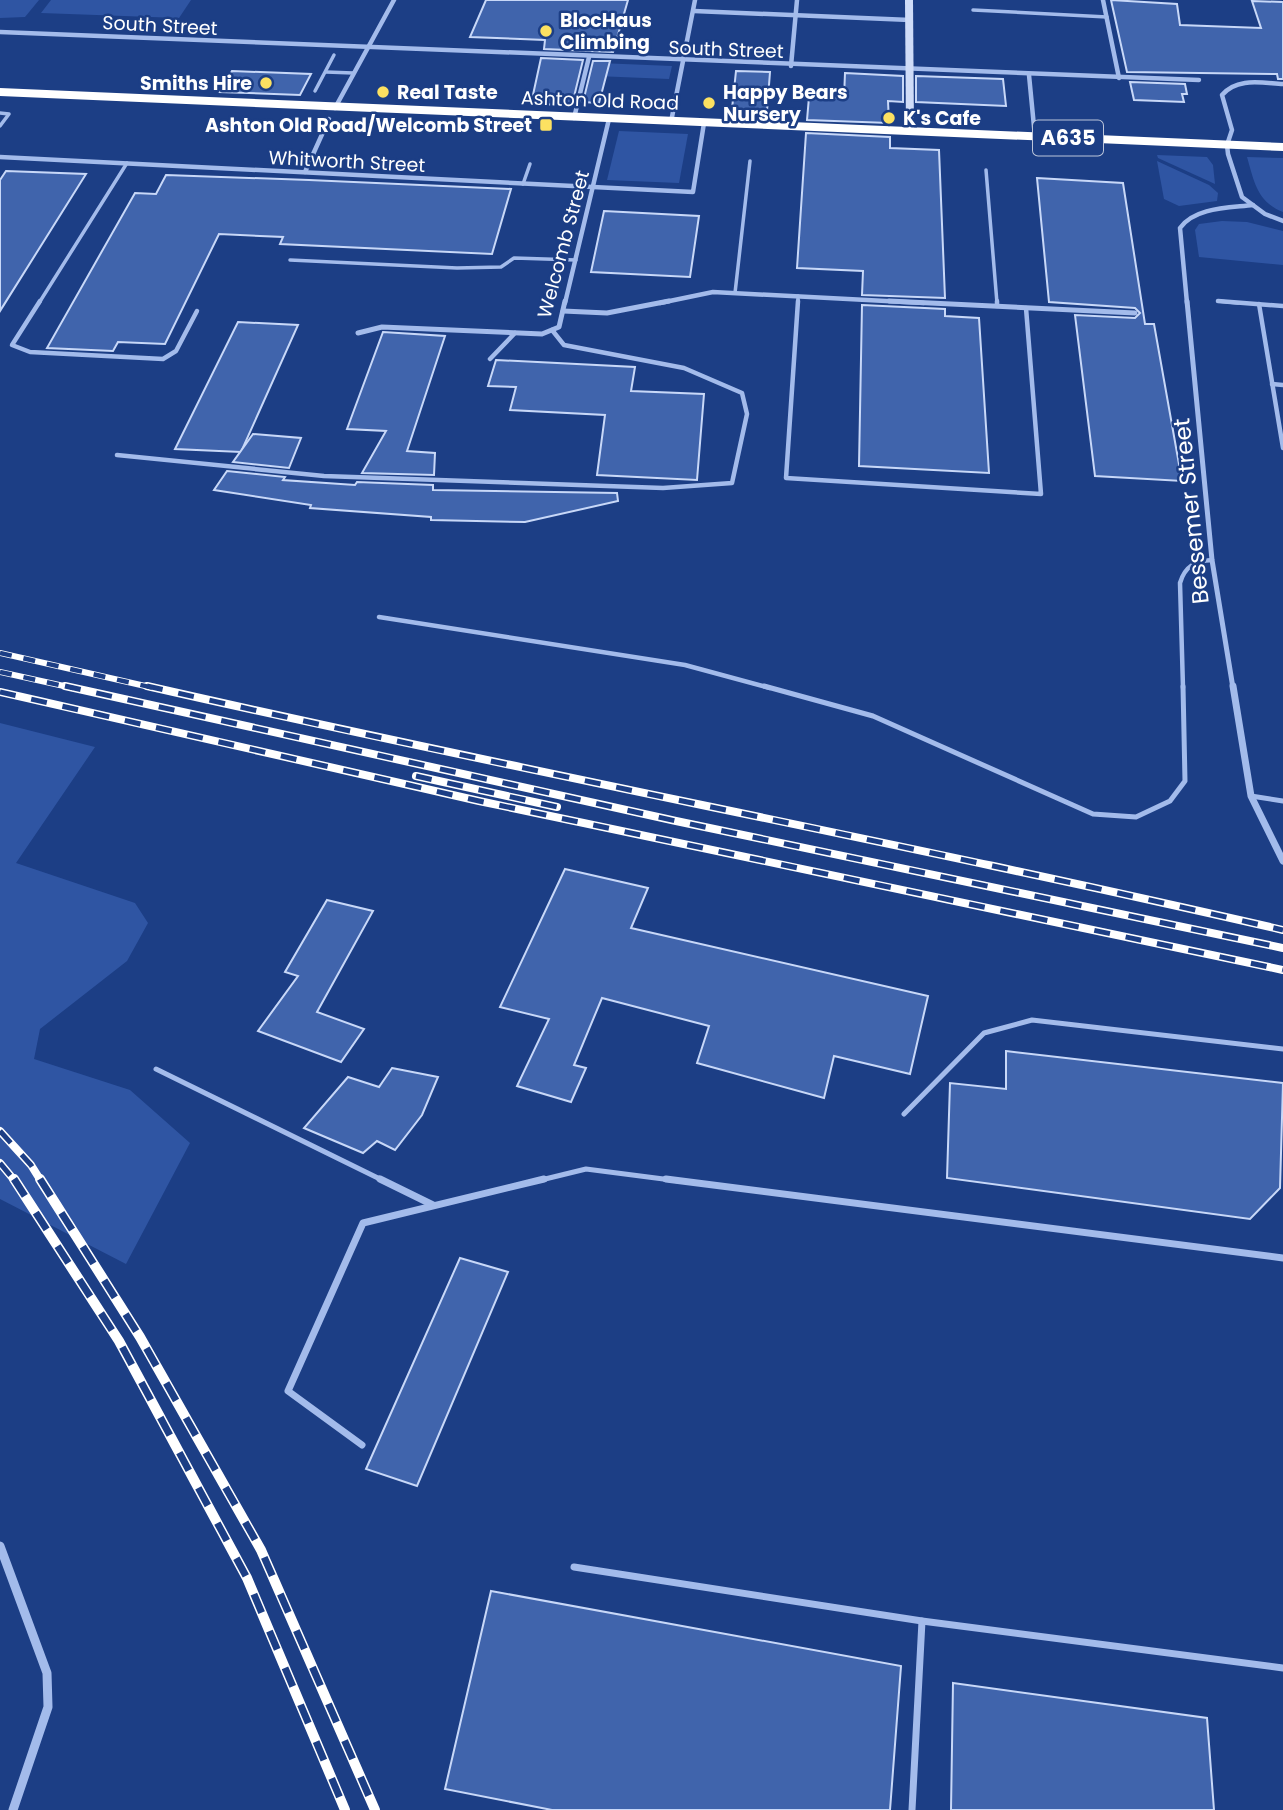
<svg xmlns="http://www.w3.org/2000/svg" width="1283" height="1810" font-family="Poppins,sans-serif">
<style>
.green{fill:#2f55a3}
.building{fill:#4064ac;stroke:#c8d8f8;stroke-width:2}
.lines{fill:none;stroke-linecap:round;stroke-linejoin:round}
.lane-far3{stroke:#a3bbeb;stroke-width:3.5}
.lane-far2{stroke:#a3bbeb;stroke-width:4.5}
.lane-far1{stroke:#a3bbeb;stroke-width:5}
.lane{stroke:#a3bbeb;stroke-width:7}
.street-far3{stroke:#a3bbeb;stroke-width:4.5}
.street-far2{stroke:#a3bbeb;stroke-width:5}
.street-far1{stroke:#a3bbeb;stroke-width:7}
.street{stroke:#a3bbeb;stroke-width:9}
.secondary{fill:#cfdcf8;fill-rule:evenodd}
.highway{fill:#fff;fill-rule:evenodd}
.rail-far2-casing{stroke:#fff;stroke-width:6}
.rail-far1-casing{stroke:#fff;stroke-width:8}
.rail-casing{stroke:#fff;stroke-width:10}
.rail-far2{stroke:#1c3e85;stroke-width:4.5;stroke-dasharray:12;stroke-linecap:butt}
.rail-far1{stroke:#1c3e85;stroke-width:5;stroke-dasharray:16;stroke-linecap:butt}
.rail{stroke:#1c3e85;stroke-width:7;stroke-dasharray:20;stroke-linecap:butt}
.poi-dot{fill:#fce161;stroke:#1c3e85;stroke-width:2.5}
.labels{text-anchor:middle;stroke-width:5;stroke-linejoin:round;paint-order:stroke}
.far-poi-label{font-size:19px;font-weight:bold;fill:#fff;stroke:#1c3e85;text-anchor:start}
.far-street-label{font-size:19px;fill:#fff;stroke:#1c3e85}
.shield{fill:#1c3e85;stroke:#bbc5da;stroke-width:2}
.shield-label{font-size:21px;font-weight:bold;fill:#fff}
.street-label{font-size:23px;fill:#fff;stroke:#1c3e85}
</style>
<rect width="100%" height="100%" fill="#1c3e85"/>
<!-- green -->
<g class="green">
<polygon points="0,0 39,0 25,17 0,18"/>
<polygon points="51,0 191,0 179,18 41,13"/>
<polygon points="599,63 672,66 669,79 596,76"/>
<polygon points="619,131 688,134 679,183 607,180"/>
<polygon points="1157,155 1207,157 1213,165 1215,184 1158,158"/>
<path d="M1247 157 1283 158V212C1257 202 1254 181 1247 157Z"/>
<polygon points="1157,161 1209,185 1218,193 1217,201 1179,206 1164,199"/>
<polygon points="1222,221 1247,222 1283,231 1283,265 1199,257 1195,230 1199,224"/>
<polygon points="0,723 95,747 16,863 135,903 148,923 127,961 40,1029 34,1059 130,1090 190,1143 126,1264 0,1199"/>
</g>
<!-- building -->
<g class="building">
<polygon points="486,0 628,0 613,52 544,49 545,40 470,37"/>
<polygon points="1111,0 1177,4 1180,25 1261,28 1252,1 1283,2 1283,79 1278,79 1277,74 1127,72"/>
<polygon points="541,58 583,60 572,105 531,104"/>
<polygon points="593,61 610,61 599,103 583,102"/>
<polygon points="232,71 311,74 300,95 220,92"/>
<polygon points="736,71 770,72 767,111 732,109"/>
<polygon points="845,73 903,76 903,102 888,101 889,123 807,120 809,97 844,98"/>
<polygon points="916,76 1003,79 1006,106 916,102"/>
<polygon points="1130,82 1185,84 1187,94 1182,94 1184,102 1134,100"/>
<polygon points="806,133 890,137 890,148 939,150 945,298 862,295 863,271 797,268"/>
<polygon points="6,171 86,174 0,311 0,180"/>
<polygon points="166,175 309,180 511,189 492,254 280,244 283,237 219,234 165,344 118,342 113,351 47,348 135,193 156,194"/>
<polygon points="1037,178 1123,183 1145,324 1154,324 1182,481 1095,476 1075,315 1135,318 1140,313 1135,308 1049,302"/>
<polygon points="604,211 699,216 690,277 591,272"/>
<polygon points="862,305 945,309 945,316 979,318 989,473 859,466"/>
<polygon points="238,322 298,325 241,452 175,449"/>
<polygon points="383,332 445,336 407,451 435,453 434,475 362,473 386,431 347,429"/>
<polygon points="496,360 635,367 631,391 704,394 697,480 597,475 605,415 510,410 516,387 488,386"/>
<polygon points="253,434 301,438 289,468 233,462"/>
<polygon points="227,471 285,477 283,480 355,485 357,482 433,485 433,490 617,493 618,501 525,522 431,520 431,517 310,508 311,505 214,490"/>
<polygon points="565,869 648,888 631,928 928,996 910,1074 834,1056 824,1098 697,1063 709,1026 602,998 574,1065 586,1068 571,1102 517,1086 549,1019 500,1007"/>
<polygon points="327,900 373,911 317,1012 364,1029 341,1062 258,1031 298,976 285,972"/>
<polygon points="1006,1051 1283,1083 1280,1188 1250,1219 947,1178 950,1083 1006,1089"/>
<polygon points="392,1068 438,1077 422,1115 395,1150 377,1141 363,1153 304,1128 348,1077 379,1087"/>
<polygon points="460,1258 508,1272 417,1486 366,1469"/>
<polygon points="491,1591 901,1666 890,1810 552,1810 445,1789"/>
<polygon points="953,1683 1207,1718 1214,1810 951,1810"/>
</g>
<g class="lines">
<!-- lane-far3 -->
<g class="lane-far3">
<polyline points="973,10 1107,17"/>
<polyline points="326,72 353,73"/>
<polyline points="315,91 334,55"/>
<polyline points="0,113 9,114 0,126"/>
<polyline points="986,170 997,303"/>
<polyline points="523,184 530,164"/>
<polyline points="290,260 457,268 501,267 514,258 576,260"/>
<polyline points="735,293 750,161"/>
<polyline points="1218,301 1238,303"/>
<polyline points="39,303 127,163"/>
<polyline points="798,303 798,296"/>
</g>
<!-- lane-far2 -->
<g class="lane-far2">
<polyline points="40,301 12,345 30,352 163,359 176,351 197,311"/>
<polyline points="798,301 786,478 1041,494 1026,308"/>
<polyline points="997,301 997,306"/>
<polyline points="1218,301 1283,306"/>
<polyline points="1259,304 1283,448"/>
<polyline points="490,359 515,333"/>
<polyline points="1272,384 1283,385"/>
<polyline points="117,455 324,476 663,488 732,483 747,414 742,393 684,368 564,345 552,330"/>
<polyline points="379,617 685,665 770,688"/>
<path d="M1183 688 1180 583C1185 566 1195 561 1212 560"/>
</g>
<!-- lane-far1 -->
<g class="lane-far1">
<polyline points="764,686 873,716 1093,814 1136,817 1170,801 1185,781 1183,686"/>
<polyline points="1251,796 1283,801"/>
<polyline points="156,1069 384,1181"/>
<polyline points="904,1114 984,1033 1032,1020 1283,1049"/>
<polyline points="537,1181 586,1169 679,1181"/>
</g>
<!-- lane -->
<g class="lane">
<polyline points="380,1179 433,1205"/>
<polyline points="666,1179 1283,1258"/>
<polyline points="362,1445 288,1391 363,1223 544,1179"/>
<polyline points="574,1567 922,1621 1283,1668"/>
<polyline points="912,1810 922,1621"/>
</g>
<!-- street-far3 -->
<g class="street-far3">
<polyline points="1103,0 1119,78"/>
<polyline points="694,11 910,20"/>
<polyline points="0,32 1199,80"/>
<polyline points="791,66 797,0"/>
<polyline points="1029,75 1035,137"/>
<path d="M1283 84C1262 83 1237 77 1222 95L1232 130 1227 145 1228 154 1242 197 1265 214 1283 221"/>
<polyline points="335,108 394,0"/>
<polyline points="574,118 589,57"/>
<polyline points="671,122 695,0"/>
<polyline points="0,157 693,192 704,123"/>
<polyline points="305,172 329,119"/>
<polyline points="565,303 609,119"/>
<polyline points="660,303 713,292 924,303"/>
<path d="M1187 303 1180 228C1195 207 1230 208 1253 205"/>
</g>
<!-- street-far2 -->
<g class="street-far2">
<polyline points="889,301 1135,313"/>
<polyline points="1187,301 1212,560 1233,688"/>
<polyline points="563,311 607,313 669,301"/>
<polyline points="358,333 382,327 542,334 559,327 565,301"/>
</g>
<!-- street-far1 -->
<polyline class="street-far1" points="1233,686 1251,796 1283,861"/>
<!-- street -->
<polyline class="street" points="0,1546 47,1673 48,1707 13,1810"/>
<!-- secondary -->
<polygon class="secondary" points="905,0 913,0 914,132 910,135 906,132"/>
<!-- highway -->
<polygon class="highway" points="0,88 1283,143 1283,151 0,96"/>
<defs>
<g id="rail-far2">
<polyline points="0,653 154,688"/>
<polyline points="0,672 73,688"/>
</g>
<g id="rail-far1">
<polyline points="65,686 676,821 1283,948"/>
<path d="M147 686C524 772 905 843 1283 930"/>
<polyline points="0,692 479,801 1283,970"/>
<polyline points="416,776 557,807"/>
<polyline points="0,1131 31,1165 41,1181"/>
<polyline points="0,1163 15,1181"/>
</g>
<g id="rail">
<polyline points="14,1179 119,1341 247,1578 345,1810"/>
<polyline points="40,1179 140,1337 261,1550 375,1810"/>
</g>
</defs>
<!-- rail-far2 casing -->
<use href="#rail-far2" class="rail-far2-casing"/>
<!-- rail-far1 casing -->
<use href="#rail-far1" class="rail-far1-casing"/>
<!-- rail casing -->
<use href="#rail" class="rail-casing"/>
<!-- rail-far2 -->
<use href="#rail-far2" class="rail-far2"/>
<!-- rail-far1 -->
<use href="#rail-far1" class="rail-far1"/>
<!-- rail -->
<use href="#rail" class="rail"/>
</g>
<!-- markers -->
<g class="poi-dot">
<circle cx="546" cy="31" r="7"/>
<circle cx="266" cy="83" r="7"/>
<circle cx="383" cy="92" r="7"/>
<circle cx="709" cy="103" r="7"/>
<circle cx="889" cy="118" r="7"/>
<rect x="539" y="118" width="14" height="14" rx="3.5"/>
</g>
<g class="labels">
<!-- far-poi labels -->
<g class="far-poi-label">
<text x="560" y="27">BlocHaus<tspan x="560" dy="22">Climbing</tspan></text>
<text x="252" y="90" text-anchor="end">Smiths Hire</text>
<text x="397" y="99">Real Taste</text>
<text x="723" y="99">Happy Bears<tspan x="723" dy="22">Nursery</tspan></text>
<text x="903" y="125">K's Cafe</text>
<text x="532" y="132" text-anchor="end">Ashton Old Road/Welcomb Street</text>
</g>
<!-- far-street labels -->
<g class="far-street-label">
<text transform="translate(160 25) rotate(3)" y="7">South Street</text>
<text transform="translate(726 49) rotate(2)" y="7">South Street</text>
<text transform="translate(600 100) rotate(2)" y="7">Ashton Old Road</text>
<text transform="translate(347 161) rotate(3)" y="7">Whitworth Street</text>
<text transform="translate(563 244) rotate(-75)" y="7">Welcomb Street</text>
</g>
<!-- shield labels -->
<rect class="shield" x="1033" y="120.5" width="70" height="35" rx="5"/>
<g class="shield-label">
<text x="1068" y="145">A635</text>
</g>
<!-- street labels -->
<g class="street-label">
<text transform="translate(1191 511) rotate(-96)" y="8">Bessemer Street</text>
</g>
</g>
</svg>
